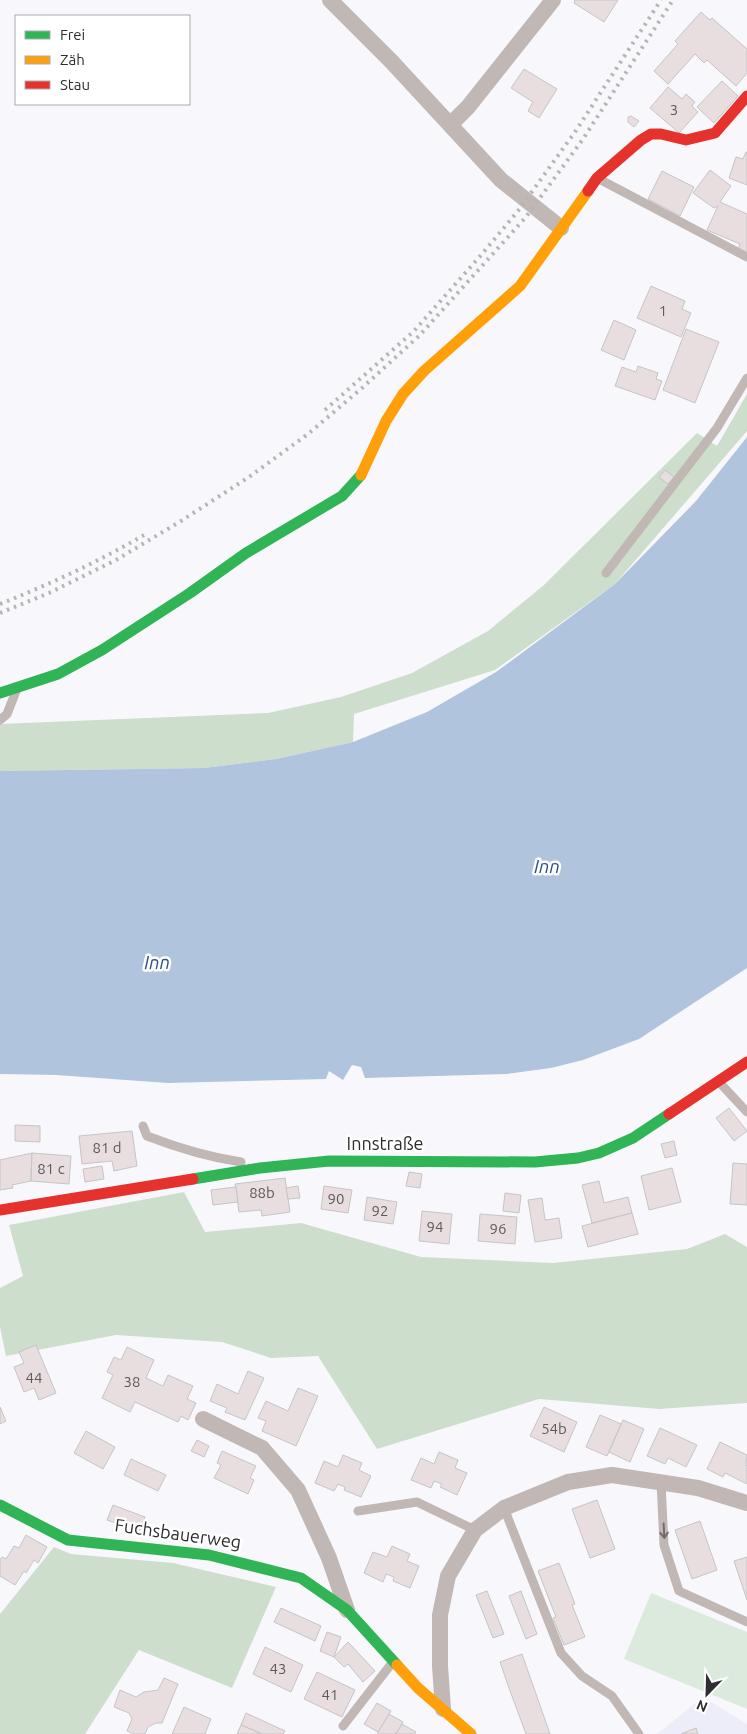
<svg xmlns="http://www.w3.org/2000/svg" width="747" height="1734" font-family="Ubuntu,sans-serif">
<style>
.built{fill:#ededf9}
.green{fill:#dceadd}
.forest{fill:#cddecd}
.water{fill:#b1c4dd}
.building{fill:#e8dedf;stroke:#c6c4c6}
.lines{fill:none;stroke-linecap:round;stroke-linejoin:round}
.lane{stroke:#c1b7b4;stroke-width:9}
.street{stroke:#c1b7b4;stroke-width:16}
.fast{stroke:#30b455;stroke-width:11}
.slow{stroke:#ff9f0a;stroke-width:11}
.jam{stroke:#e5322d;stroke-width:11}
.rail{stroke:#b8b4b3;stroke-width:4;stroke-dasharray:2.5 5;stroke-linecap:butt}
.oneway{stroke:#706c6c}
.labels{text-anchor:middle;stroke-width:5;stroke-linejoin:round;paint-order:stroke}
.number-label{font-size:15px;fill:#5c5a5c}
.street-label{font-size:18px;fill:#2e2e31;stroke:#fff}
.water-label{font-size:19px;font-style:italic;fill:#2c5380;stroke:#fff}
</style>
<rect width="100%" height="100%" fill="#f8f8fc"/>
<!-- built -->
<polygon class="built" points="703,1697 747,1724 747,1734 657,1734"/>
<!-- green -->
<polygon class="green" points="651,1593 747,1632 747,1709 624,1659"/>
<!-- forest -->
<g class="forest">
<polygon points="747,394 747,431 615,584 495,670 354,714 353,742 276,759 204,768 0,771 0,724 268,713 341,697 412,673 488,631 544,585 697,433 717,446"/>
<polygon points="184,1192 205,1232 301,1223 421,1257 553,1263 687,1249 725,1234 747,1247 747,1403 659,1409 539,1399 377,1449 318,1356 271,1358 222,1342 116,1335 6,1356 0,1327 0,1288 23,1276 9,1225"/>
<polygon points="54,1547 71,1554 173,1563 276,1587 232,1688 139,1650 85,1734 0,1734 0,1614"/>
</g>
<!-- water -->
<polygon class="water" points="747,437 747,968 639,1039 583,1060 551,1068 507,1074 365,1078 361,1067 352,1065 343,1080 329,1071 326,1079 168,1083 56,1075 0,1074 0,771 204,768 276,759 353,742 427,712 496,672 615,584 696,501"/>
<!-- building -->
<g class="building">
<polygon points="575,0 618,0 604,22 574,3"/>
<polygon points="701,12 710,20 712,18 747,49 747,73 736,86 707,60 704,63 695,54 668,84 654,71 678,44 675,41"/>
<polygon points="524,69 557,89 539,118 528,111 533,102 511,88"/>
<polygon points="722,81 738,96 714,123 697,107"/>
<polygon points="668,87 682,99 686,94 695,102 692,106 698,112 679,133 650,108"/>
<polygon points="631,116 639,121 634,127 628,122 628,117"/>
<polygon points="746,152 747,152 747,185 729,178 736,157 743,159"/>
<polygon points="710,170 731,186 720,202 747,214 747,256 737,253 740,244 707,230 718,206 714,208 693,193"/>
<polygon points="662,171 694,187 680,216 648,199"/>
<polygon points="651,286 685,301 682,309 691,313 681,337 637,318"/>
<polygon points="614,320 636,330 624,360 601,350"/>
<polygon points="686,329 719,342 695,403 663,390"/>
<polygon points="638,366 658,373 656,379 662,381 655,400 615,386 622,367 636,372"/>
<polygon points="665,470 674,477 668,484 659,477"/>
<polygon points="729,1108 747,1131 734,1141 716,1118"/>
<polygon points="15,1125 40,1126 40,1142 15,1141"/>
<polygon points="132,1131 137,1166 114,1171 112,1161 82,1164 79,1136"/>
<polygon points="674,1141 677,1155 665,1158 661,1144"/>
<polygon points="32,1153 31,1181 12,1185 13,1188 0,1190 0,1160"/>
<polygon points="32,1153 71,1156 69,1184 31,1181"/>
<polygon points="733,1163 747,1164 747,1205 730,1204"/>
<polygon points="102,1166 104,1179 85,1182 83,1169"/>
<polygon points="672,1168 681,1202 649,1210 641,1176"/>
<polygon points="409,1172 422,1174 420,1188 406,1186"/>
<polygon points="285,1178 290,1212 262,1216 261,1210 239,1212 235,1184"/>
<polygon points="599,1181 604,1203 628,1197 632,1213 592,1223 582,1185"/>
<polygon points="298,1186 300,1198 288,1199 286,1188"/>
<polygon points="324,1186 352,1190 348,1213 321,1209"/>
<polygon points="236,1187 238,1202 213,1205 211,1190"/>
<polygon points="505,1193 521,1195 519,1213 503,1211"/>
<polygon points="367,1197 397,1202 393,1224 364,1220"/>
<polygon points="542,1198 545,1220 559,1218 562,1238 535,1242 528,1200"/>
<polygon points="422,1211 452,1214 449,1244 419,1241"/>
<polygon points="632,1213 638,1234 588,1247 582,1226"/>
<polygon points="480,1214 517,1217 515,1244 478,1241"/>
<polygon points="36,1345 56,1393 39,1400 34,1388 24,1392 14,1367 24,1363 19,1352"/>
<polygon points="127,1347 154,1360 146,1378 163,1386 168,1375 193,1386 187,1399 196,1403 188,1420 181,1416 178,1422 135,1402 130,1412 102,1398 113,1375 107,1372 114,1357 121,1360"/>
<polygon points="248,1371 264,1378 245,1420 225,1412 227,1408 210,1401 217,1384 238,1394"/>
<polygon points="298,1388 318,1396 296,1446 262,1431 266,1421 258,1418 266,1401 288,1411"/>
<polygon points="0,1407 6,1421 0,1424"/>
<polygon points="544,1407 577,1422 564,1452 530,1436"/>
<polygon points="600,1415 621,1424 607,1456 586,1447"/>
<polygon points="623,1420 644,1429 630,1462 609,1452"/>
<polygon points="660,1428 697,1445 686,1467 668,1458 665,1464 647,1456"/>
<polygon points="86,1431 115,1447 103,1469 74,1453"/>
<polygon points="197,1440 209,1446 204,1457 191,1451"/>
<polygon points="720,1442 747,1455 746,1465 747,1466 747,1484 725,1473 723,1477 707,1469"/>
<polygon points="222,1451 256,1466 250,1478 254,1480 248,1494 214,1478 221,1465 217,1463"/>
<polygon points="439,1452 458,1460 455,1468 467,1473 457,1495 440,1487 442,1484 434,1481 431,1488 411,1480 421,1458 434,1464"/>
<polygon points="343,1455 362,1463 359,1470 371,1476 361,1497 344,1490 345,1487 338,1484 334,1491 315,1483 324,1461 338,1467"/>
<polygon points="131,1459 166,1475 158,1491 124,1475"/>
<polygon points="597,1500 615,1549 590,1558 572,1509"/>
<polygon points="113,1505 145,1517 139,1532 107,1520"/>
<polygon points="700,1521 717,1570 692,1579 675,1530"/>
<polygon points="26,1535 47,1547 38,1563 34,1560 26,1573 24,1571 15,1585 0,1576 0,1560 2,1557 6,1559 14,1546 19,1548"/>
<polygon points="392,1546 410,1554 407,1561 419,1566 410,1588 393,1581 394,1577 386,1574 383,1582 364,1573 373,1552 387,1557"/>
<polygon points="747,1557 747,1600 734,1561"/>
<polygon points="559,1563 575,1604 572,1605 585,1637 564,1645 553,1618 556,1617 538,1571"/>
<polygon points="487,1591 504,1634 493,1638 476,1595"/>
<polygon points="521,1591 537,1634 526,1639 509,1596"/>
<polygon points="281,1608 321,1626 315,1641 274,1622"/>
<polygon points="327,1632 341,1637 334,1657 320,1651"/>
<polygon points="348,1642 375,1671 363,1682 348,1664 344,1667 334,1657"/>
<polygon points="265,1647 303,1665 291,1692 253,1674"/>
<polygon points="522,1654 550,1734 526,1734 509,1688 500,1662"/>
<polygon points="317,1672 355,1690 342,1717 304,1699"/>
<polygon points="164,1678 178,1684 162,1723 156,1723 148,1727 145,1734 134,1734 127,1731 132,1719 129,1713 114,1707 120,1690 136,1697 144,1692 158,1690"/>
<polygon points="377,1703 391,1711 378,1732 364,1724"/>
<polygon points="184,1707 211,1719 205,1734 172,1734"/>
<polygon points="246,1713 285,1731 283,1734 262,1734 241,1725"/>
<polygon points="389,1714 403,1722 396,1734 377,1734"/>
<polygon points="402,1724 416,1732 415,1734 396,1734"/>
<polygon points="241,1725 262,1734 237,1734"/>
<polygon points="696,1728 698,1734 681,1734"/>
</g>
<g class="lines">
<!-- lane -->
<g class="lane">
<polyline points="599,179 747,257"/>
<polyline points="606,573 717,428 747,378"/>
<polyline points="0,720 7,714 16,691"/>
<polyline points="719,1082 747,1112"/>
<path d="M143 1126 147 1136C178 1148 208 1157 241 1162"/>
<polyline points="661,1482 664,1545 679,1591 747,1622"/>
<polyline points="504,1508 561,1653 582,1676 612,1696 639,1734"/>
<polyline points="358,1511 417,1502 475,1530"/>
<polyline points="343,1726 392,1663"/>
</g>
<!-- street -->
<g class="street">
<polyline points="330,0 391,61 501,180 561,228"/>
<polyline points="451,124 468,107 553,0"/>
<polyline points="203,1419 262,1448 298,1490 329,1558 347,1610"/>
<polyline points="443,1709 440,1666 440,1615 448,1576 475,1530 504,1508 568,1482 612,1475 698,1488 747,1503"/>
</g>
<!-- fast -->
<g class="fast">
<polyline points="0,693 58,674 102,650 190,593 246,553 342,496 361,475"/>
<polyline points="193,1179 260,1168 329,1161 535,1162 578,1158 599,1153 633,1138 669,1114"/>
<polyline points="0,1505 68,1540 209,1555 301,1578 347,1610 397,1665"/>
</g>
<!-- slow -->
<g class="slow">
<polyline points="361,475 386,421 403,394 424,371 520,286 588,191"/>
<polyline points="397,1665 418,1688 471,1734"/>
</g>
<!-- jam -->
<g class="jam">
<polyline points="588,191 597,178 641,140 651,134 661,134 686,140 715,133 747,96"/>
<polyline points="669,1114 747,1062"/>
<polyline points="0,1210 193,1179"/>
</g>
<!-- rail -->
<g class="rail">
<polyline points="325,410 414,331 482,254 518,211 575,132 661,0"/>
<path d="M0 604C50 584 98 562 144 535"/>
<polyline points="0,613 49,593 116,560 181,521 249,477 308,434 362,388 419,336 526,217 583,139 673,0"/>
</g>
</g>
<!-- one-way arrows -->
<defs><path id="oneway-shaft" d="M-6 0H5M1.5-3L5.5 0L1.5 3" fill="none" stroke-width="1.6" stroke-linecap="round" stroke-linejoin="round" transform="scale(1.25)"/></defs>
<use class="oneway" href="#oneway-shaft" transform="translate(664 1531) rotate(87)"/>
<g class="labels">
<!-- number labels -->
<g class="number-label">
<text x="674" y="115">3</text>
<text x="663" y="316">1</text>
<text x="107" y="1153">81 d</text>
<text x="51" y="1174">81 c</text>
<text x="262" y="1198">88b</text>
<text x="336" y="1204">90</text>
<text x="380" y="1216">92</text>
<text x="435" y="1232">94</text>
<text x="498" y="1234">96</text>
<text x="34" y="1383">44</text>
<text x="132" y="1387">38</text>
<text x="554" y="1434">54b</text>
<text x="278" y="1674">43</text>
<text x="330" y="1700">41</text>
</g>
<!-- street labels -->
<g class="street-label">
<text x="385" y="1150">Innstraße</text>
<text transform="translate(178 1534) rotate(8)" y="6">Fuchsbauerweg</text>
</g>
<!-- water labels -->
<g class="water-label">
<text x="547" y="873">Inn</text>
<text transform="translate(157 962) rotate(-1)" y="7">Inn</text>
</g>
</g>
<!-- legend -->
<rect x="15" y="15" width="175" height="90" fill="#ffffff" stroke="#ababad"/>
<rect x="25" y="31" width="25" height="8" fill="#30b455" stroke="#ababad"/>
<text x="60" y="40" font-size="15" fill="#2e2e31">Frei</text>
<rect x="25" y="56" width="25" height="8" fill="#ff9f0a" stroke="#ababad"/>
<text x="60" y="65" font-size="15" fill="#2e2e31">Zäh</text>
<rect x="25" y="81" width="25" height="8" fill="#e5322d" stroke="#ababad"/>
<text x="60" y="90" font-size="15" fill="#2e2e31">Stau</text>
<!-- north arrow -->
<g transform="translate(707 1694) rotate(203)" stroke="#ffffff" stroke-width="4" paint-order="stroke">
<path d="M0-4L9 19L0 12L-9 19Z" fill="#2e2e31"/>
<text y="-8" font-size="14" font-weight="bold" text-anchor="middle" fill="#2e2e31">N</text>
</g>
</svg>
